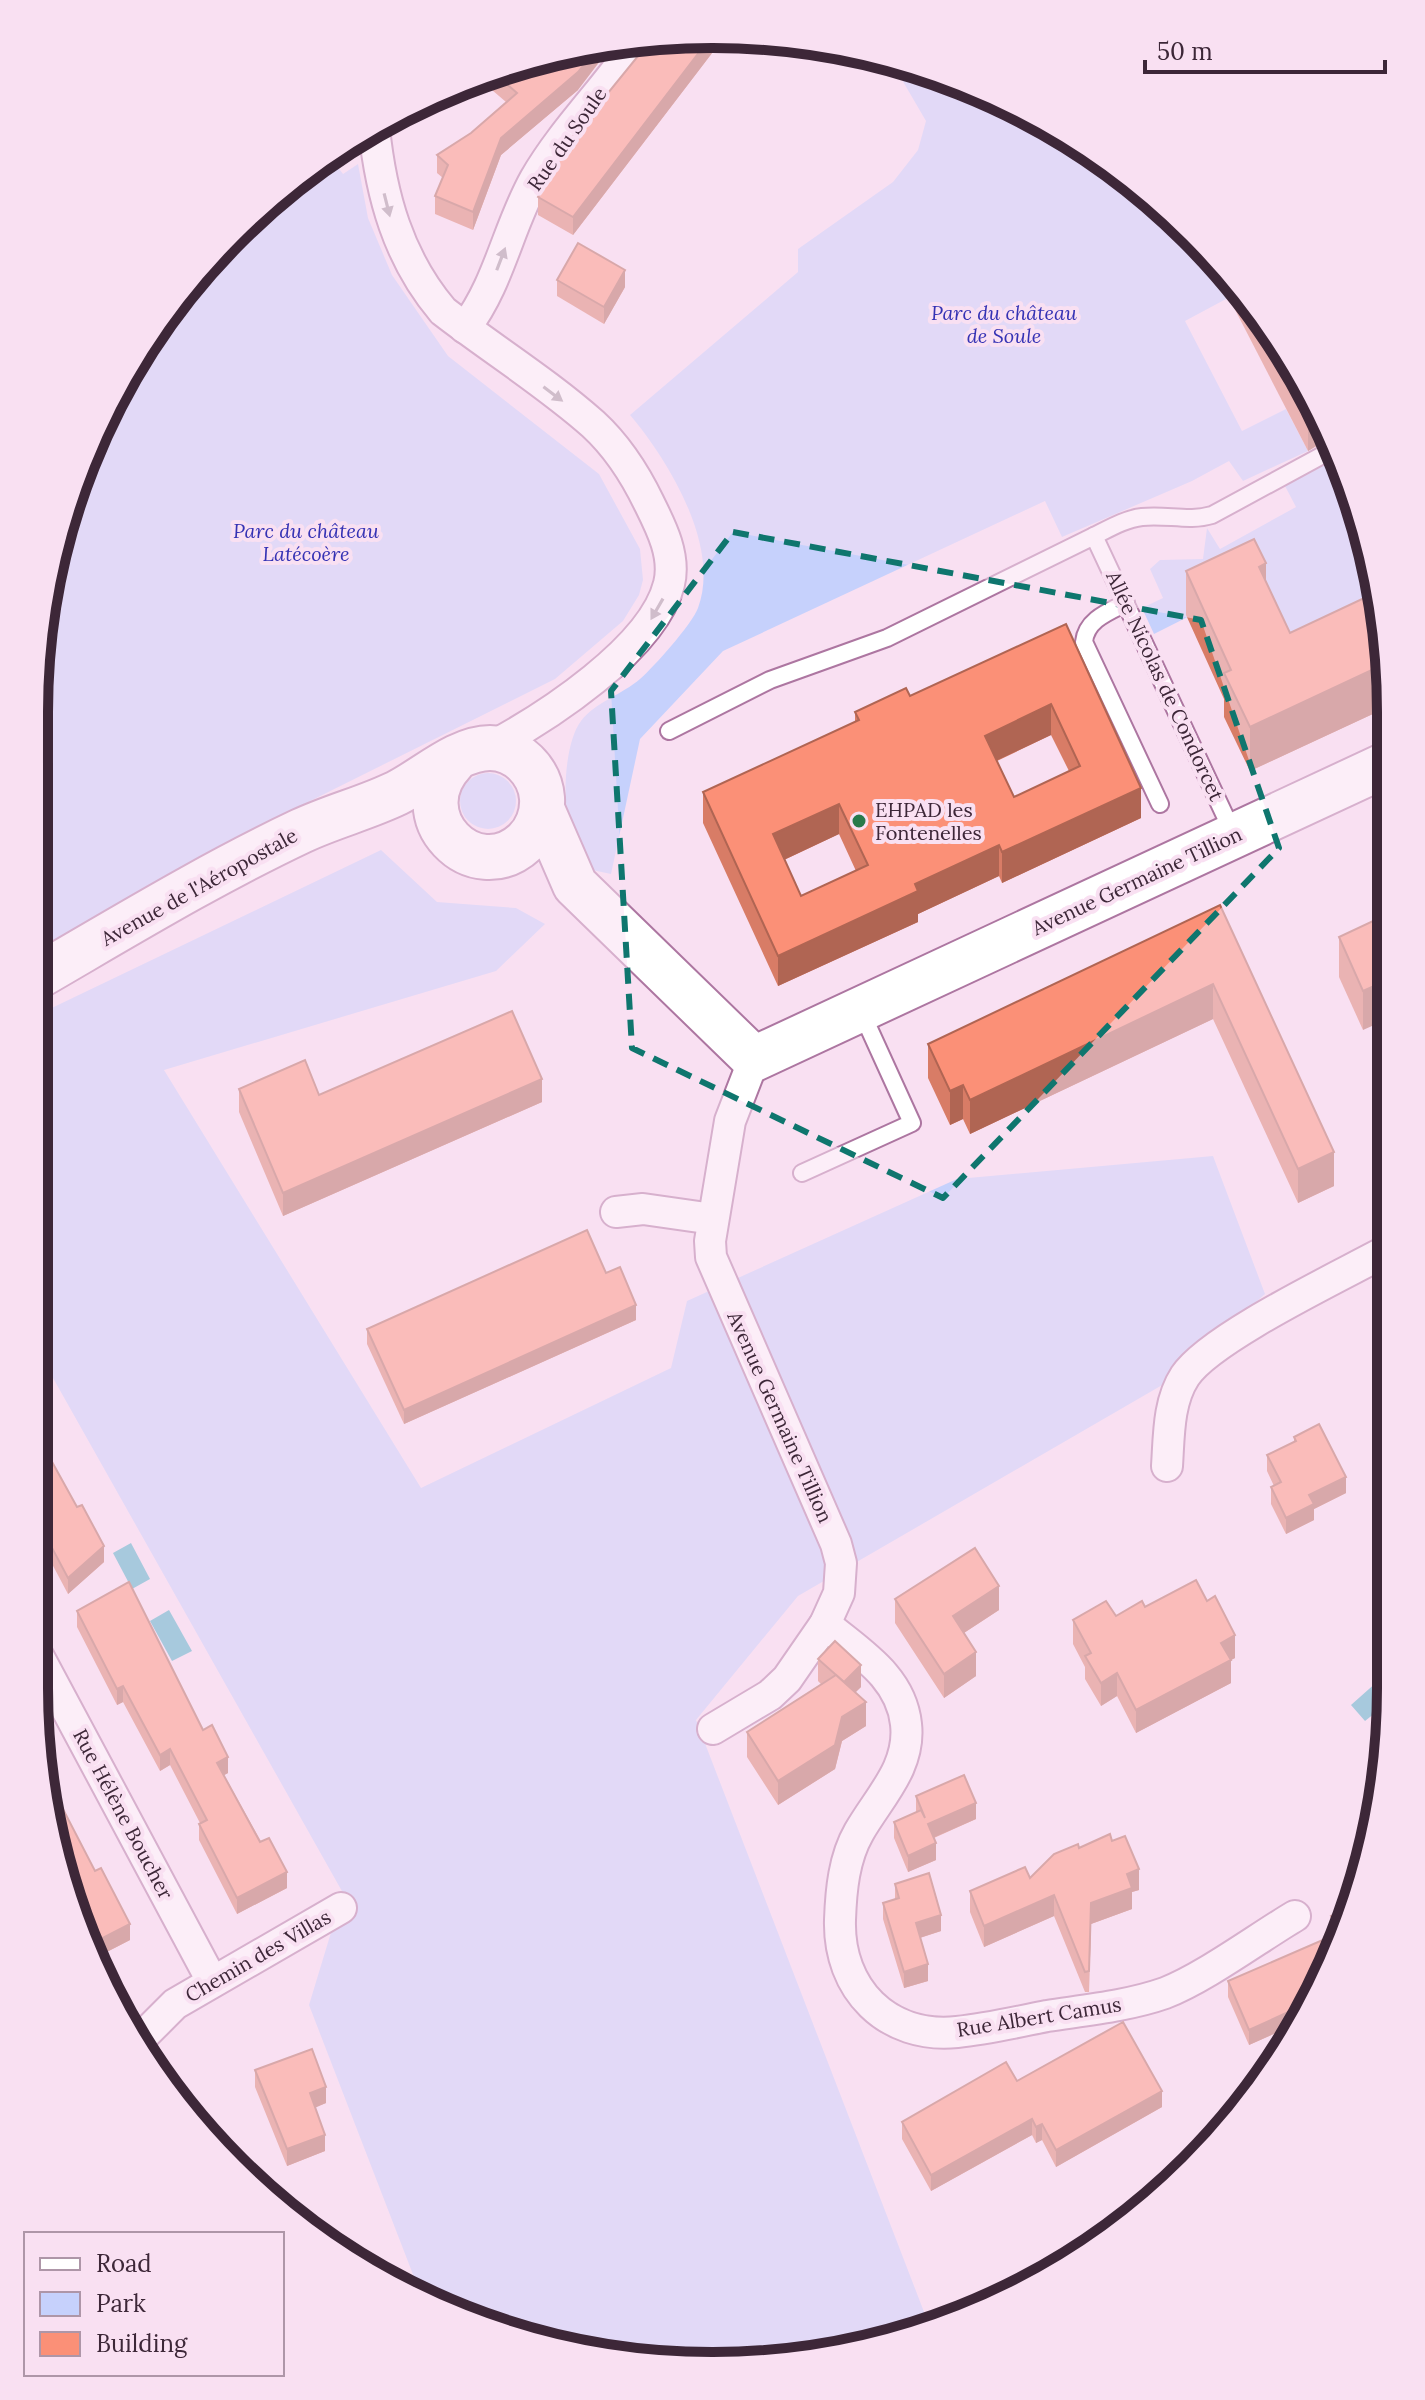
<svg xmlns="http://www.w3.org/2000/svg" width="1425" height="2400" font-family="Lora,serif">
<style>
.green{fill:#c6d1fc}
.water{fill:#43adc4}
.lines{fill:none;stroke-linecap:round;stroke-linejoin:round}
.lane-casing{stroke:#ad76a1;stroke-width:20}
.street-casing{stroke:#ad76a1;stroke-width:34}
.secondary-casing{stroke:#ad76a1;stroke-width:48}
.lane{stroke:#fff;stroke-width:16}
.street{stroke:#fff;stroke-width:30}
.secondary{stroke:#fff;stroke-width:44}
.wall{fill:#d87c66;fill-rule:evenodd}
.shaded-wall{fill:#b06553}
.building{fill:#fb9077;stroke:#b06553;stroke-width:2;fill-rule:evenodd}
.oneway{fill:#9e939c}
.marked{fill:none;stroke:#0f766e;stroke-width:6;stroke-dasharray:16 10;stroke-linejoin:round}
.poi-dot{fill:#287a4b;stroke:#f9e0f2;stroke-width:3}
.labels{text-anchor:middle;stroke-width:8;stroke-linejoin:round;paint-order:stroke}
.street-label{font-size:20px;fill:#3d2738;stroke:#f9e0f2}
.park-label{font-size:20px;font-style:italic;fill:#3532b4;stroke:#f9e0f2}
.poi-label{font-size:20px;fill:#3d2738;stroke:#f9e0f2;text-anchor:start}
.rim{fill:none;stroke:#3d2738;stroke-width:10}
</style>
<rect width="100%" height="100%" fill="#f9e0f2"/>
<!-- green -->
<g class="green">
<path d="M891 61 973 86 1090 149 1222 265 1241 291 1185 321 1242 431 1286 409 1308 451 1243 481 1229 461 1192 481 1062 537 1045 501 723 651 640 739 611 874 592 870C585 858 577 846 572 833 561 808 564 743 581 721 594 703 623 694 640 679 654 667 692 624 698 608 721 546 668 460 630 415L798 272V249L893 182 918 150 926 121Z"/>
<polygon points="328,154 343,174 358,164 368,218 392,275 448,356 599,474 640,549 643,580 639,595 623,621 555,679 204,854 35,952 35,668 70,494 149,335 233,232"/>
<polygon points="1336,459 1368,536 1382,624 1293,666 1255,583 1154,634 1142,608 1163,598 1150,569 1160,560 1203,559 1207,528 1220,549 1296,507 1285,486"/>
<circle cx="488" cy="801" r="28"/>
<polygon points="381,850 437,902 516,908 545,924 496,971 164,1070 421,1488 671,1368 687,1301 957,1179 1213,1156 1265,1294 1164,1384 798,1596 696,1720 931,2330 712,2366 495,2330 419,2290 309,2005 343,1893 35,1346 35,1016"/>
</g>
<!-- water -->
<g class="water">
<polygon points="131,1543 150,1579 132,1589 113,1553"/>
<polygon points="169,1610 192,1651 172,1661 150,1621"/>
<polygon points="1387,1673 1390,1701 1365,1721 1351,1705"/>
</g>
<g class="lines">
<defs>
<g id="lane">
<path d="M1094 536C1110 528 1125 519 1142 517 1166 514 1189 522 1212 515L1332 450"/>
<path d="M1126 603C1108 612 1086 620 1084 642L1160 804"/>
<polyline points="669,731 770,680 887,638 1094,536 1234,835"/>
<polyline points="802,1173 912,1123 861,1011"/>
</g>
<g id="street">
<path d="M374 128C381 195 398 258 443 311 492 349 547 383 593 424 617 446 635 474 649 503 661 527 676 556 669 584 653 649 545 718 489 748"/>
<path d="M465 328C499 284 508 227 535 179 564 129 606 89 638 41"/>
<polyline points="616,1212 643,1209 713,1219"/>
<path d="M1167 1466C1169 1436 1168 1402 1185 1376 1211 1337 1343 1275 1390 1249"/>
<path d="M825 1624C858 1652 901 1676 906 1724 911 1767 879 1797 859 1832 844 1858 841 1890 840 1920 838 1989 887 2039 957 2032 987 2029 1017 2022 1047 2016 1086 2010 1128 2006 1165 1993 1204 1978 1258 1938 1295 1916"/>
<polyline points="34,1648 212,1981"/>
<polyline points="713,1729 770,1695 787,1679 825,1624 839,1593 841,1563 836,1544 711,1257 710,1241 730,1121 754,1059"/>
<polyline points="141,2038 175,2004 341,1908"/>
</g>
<g id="secondary">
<polyline points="542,809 575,885 754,1059 1390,763"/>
<path d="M35 978C123 927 210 874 301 831 333 816 366 808 397 793 425 779 458 748 490 748 517 748 540 771 542 798 543 814 537 831 525 842 474 889 402 816 453 762"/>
</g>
</defs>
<!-- lane casing -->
<use href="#lane" class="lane-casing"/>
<!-- street casing -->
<use href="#street" class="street-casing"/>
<!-- secondary casing -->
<use href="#secondary" class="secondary-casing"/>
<!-- lane -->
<use href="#lane" class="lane"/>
<!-- street -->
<use href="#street" class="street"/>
<!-- secondary -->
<use href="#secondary" class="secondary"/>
</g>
<!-- wall -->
<g class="wall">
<polygon points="713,34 731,36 725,42 722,40 573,235 538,215 538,197"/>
<polygon points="581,47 578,90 501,155 473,230 435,214 435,196 443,178 437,173 437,155 471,133 506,102 478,78"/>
<polygon points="1229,274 1300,374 1328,439 1308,451 1229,298"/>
<polygon points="557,280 625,287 604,324 557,296"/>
<polygon points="1186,571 1266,581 1290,633 1390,668 1390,706 1250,771 1224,717 1224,699 1186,615"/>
<path d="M1066 624 1141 818 1002 883 999 876 918 914V922L778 986 703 823V792L855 722V712L910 696ZM1051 735 1069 771 1014 797 997 761ZM839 834 856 871 801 896 784 860Z"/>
<polygon points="1220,905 1334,1186 1298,1203 1213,1019 970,1134 963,1119 950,1125 928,1078 928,1044"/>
<polygon points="1390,913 1363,1030 1339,977 1339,937"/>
<polygon points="239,1089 319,1095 542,1102 283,1216 239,1112"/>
<polygon points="606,1273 636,1320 404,1424 367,1344 367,1329"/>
<polygon points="1390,1402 1390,1425 1386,1418 1386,1403"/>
<polygon points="34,1417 41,1441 104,1562 68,1594 34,1530"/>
<polygon points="1294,1437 1346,1493 1314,1509 1314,1520 1286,1534 1271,1504 1271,1487 1274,1486 1267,1471 1267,1455 1294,1442"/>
<polygon points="895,1599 999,1610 964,1633 976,1676 944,1698 895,1623"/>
<polygon points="1145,1607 1235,1658 1231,1660 1231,1683 1136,1733 1117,1696 1101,1706 1085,1679 1085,1667 1073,1644 1073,1620 1116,1616"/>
<polygon points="77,1611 203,1730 228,1773 224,1775 287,1888 237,1914 199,1840 199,1824 200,1823 170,1765 160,1771 123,1702 117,1705 77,1627"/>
<polygon points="818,1659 861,1687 855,1692 866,1726 842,1741 835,1769 778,1805 747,1757 747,1732 821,1684 818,1681"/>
<polygon points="50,1784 130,1940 97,1957 70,1905"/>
<polygon points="916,1796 976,1819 934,1838 936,1860 908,1872 894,1838 894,1822 916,1812"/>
<polygon points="1079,1848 1139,1890 1132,1892 1132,1909 1091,1924 1089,1992 1085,1992 1054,1916 984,1947 970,1912 970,1891 1030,1878"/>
<polygon points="895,1884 941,1931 920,1938 928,1981 904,1988 883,1919 883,1903 895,1899"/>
<polygon points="1355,1906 1296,2024 1249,2045 1228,1997 1228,1981 1333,1936 1331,1932 1331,1916"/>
<polygon points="255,2070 326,2103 315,2107 325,2151 287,2166 255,2087"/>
<polygon points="1017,2081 1162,2107 1056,2167 1042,2140 1036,2143 1032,2135 931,2191 902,2139 902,2122"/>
</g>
<!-- shaded-wall -->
<g class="shaded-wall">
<polygon points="713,34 722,35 722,40 573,235 573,217"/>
<polygon points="613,44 578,90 501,155 473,230 473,212 501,138 599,45"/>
<polygon points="625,270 625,287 604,324 604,307"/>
<polygon points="1317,414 1328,439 1308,451 1308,419"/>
<polygon points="1266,563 1266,607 1259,567"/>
<polygon points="1389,662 1390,706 1250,771 1250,727"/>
<polygon points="1051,704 1051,735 985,766 985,736"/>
<polygon points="1141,788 1141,818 1002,883 1002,852"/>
<polygon points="839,804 839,834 773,865 773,834"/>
<polygon points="999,845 999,876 918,914 918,922 778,986 778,956 915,884"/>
<polygon points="1390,979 1390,1018 1363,1030 1363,991"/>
<polygon points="1213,984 1213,1019 970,1134 970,1100"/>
<polygon points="542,1079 542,1102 283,1216 283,1193"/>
<polygon points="963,1085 963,1119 950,1125 950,1091"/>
<polygon points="1334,1152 1334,1186 1298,1203 1298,1169"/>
<polygon points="636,1305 636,1320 404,1424 404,1410"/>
<polygon points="41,1429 41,1445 35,1431"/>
<polygon points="1346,1477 1346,1493 1314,1509 1314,1520 1286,1534 1286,1518 1309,1495"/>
<polygon points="104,1546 104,1562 68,1594 68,1578"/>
<polygon points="999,1586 999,1610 953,1640 953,1616"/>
<polygon points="1235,1635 1235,1658 1231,1660 1231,1683 1136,1733 1136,1710 1221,1643"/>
<polygon points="976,1652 976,1676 944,1698 944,1674"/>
<polygon points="861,1665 861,1687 843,1705 843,1683"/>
<polygon points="1117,1673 1117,1696 1101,1706 1101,1683"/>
<polygon points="123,1686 123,1702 117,1705 117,1689"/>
<polygon points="866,1702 866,1726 842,1741 835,1769 778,1805 778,1781 842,1717"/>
<polygon points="170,1749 170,1765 160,1771 160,1755"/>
<polygon points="228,1757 228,1773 217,1779 217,1763"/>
<polygon points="976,1803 976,1819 928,1840 928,1824"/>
<polygon points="936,1843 936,1860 908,1872 908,1856"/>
<polygon points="1139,1869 1139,1890 1132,1892 1132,1909 1091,1924 1089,1992 1091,1903 1127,1874"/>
<polygon points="287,1872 287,1888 237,1914 237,1898"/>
<polygon points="1054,1895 1054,1916 984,1947 984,1926"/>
<polygon points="941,1915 941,1931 916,1939 916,1923"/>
<polygon points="130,1924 130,1940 97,1957 93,1948 93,1943"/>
<polygon points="928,1964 928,1981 904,1988 904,1972"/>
<polygon points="1306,2004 1296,2024 1249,2045 1249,2030"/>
<polygon points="326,2087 326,2103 310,2110 310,2093"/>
<polygon points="1162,2091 1162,2107 1056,2167 1056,2150"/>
<polygon points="1032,2119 1032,2135 931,2191 931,2175"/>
<polygon points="1042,2124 1042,2140 1036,2143 1036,2127"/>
<polygon points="325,2135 325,2151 287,2166 287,2149"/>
</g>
<!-- building -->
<g class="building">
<polygon points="713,34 573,217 538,197 573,136 651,40"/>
<polygon points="599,45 578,72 501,138 473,212 435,196 448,165 437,155 471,133 517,93 494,73 581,47"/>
<polygon points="578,243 625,270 604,307 557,280"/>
<polygon points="1243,293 1300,374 1317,414 1308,419"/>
<polygon points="1254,539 1266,563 1259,567 1290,633 1377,592 1389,662 1250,727 1224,673 1231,670 1186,571"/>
<path d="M1066 624 1141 788 1002 852 999 845 915 884 918 891 778 956 703 792 859 720 855 712 906 688 910 696ZM1051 704 1080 766 1014 797 985 736ZM839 804 868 865 801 896 773 834Z"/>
<polygon points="1220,905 1334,1152 1298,1169 1213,984 970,1100 963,1085 950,1091 928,1044"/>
<polygon points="1390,913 1390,979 1363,991 1339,937"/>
<polygon points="512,1011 542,1079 283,1193 239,1089 305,1060 319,1095"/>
<polygon points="587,1230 606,1273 620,1267 636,1305 404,1410 367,1329"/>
<polygon points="34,1417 41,1429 35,1431 77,1507 82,1505 104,1546 68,1578 34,1514"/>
<polygon points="1319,1424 1346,1477 1309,1495 1314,1504 1286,1518 1271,1487 1281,1482 1267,1455 1296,1441 1294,1437"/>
<polygon points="975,1548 999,1586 953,1616 976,1652 944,1674 895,1599"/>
<polygon points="1196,1580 1207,1601 1215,1596 1235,1635 1221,1643 1231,1660 1136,1710 1117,1673 1101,1683 1085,1656 1091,1653 1073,1620 1106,1601 1116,1616 1142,1601 1145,1607"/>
<polygon points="129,1582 203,1730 212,1725 228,1757 217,1763 260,1842 269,1838 287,1872 237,1898 199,1824 207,1820 170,1749 160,1755 123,1686 117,1689 77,1611"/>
<polygon points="835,1641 861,1665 844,1682 818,1659"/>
<polygon points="836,1675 866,1702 842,1717 835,1745 778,1781 747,1732"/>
<polygon points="964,1775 976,1803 928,1824 936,1843 908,1856 894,1822 921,1810 925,1818 916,1796"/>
<polygon points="50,1784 95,1871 101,1868 130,1924 93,1943 69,1898"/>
<polygon points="1110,1834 1112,1841 1125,1836 1139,1869 1127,1874 1132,1888 1091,1903 1089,1971 1085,1972 1054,1895 984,1926 970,1891 1025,1867 1030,1878 1054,1854 1078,1844 1079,1848"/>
<polygon points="929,1873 941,1915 916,1923 928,1964 904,1972 883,1903 899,1898 895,1884"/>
<polygon points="1355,1906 1306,2004 1249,2030 1228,1981 1339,1933 1331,1916"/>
<polygon points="1123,2022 1162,2091 1056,2150 1042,2124 1036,2127 1032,2119 931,2175 902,2122 1006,2062 1017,2081"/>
<polygon points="312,2049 326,2087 310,2093 325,2135 287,2149 255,2070"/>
</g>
<!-- one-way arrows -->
<defs><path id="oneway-solid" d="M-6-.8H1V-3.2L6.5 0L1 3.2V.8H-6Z" transform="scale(2)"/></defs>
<g class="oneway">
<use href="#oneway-solid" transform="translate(387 205) rotate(76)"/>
<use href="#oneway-solid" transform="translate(501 259) rotate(-69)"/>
<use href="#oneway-solid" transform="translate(553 394) rotate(37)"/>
<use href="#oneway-solid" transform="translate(657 609) rotate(120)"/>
</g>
<!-- marked area -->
<path d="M0 0H1425V2400H0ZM733 532 1201 620 1279 848 943 1198 632 1048 611 691Z" fill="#f9e0f2" fill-opacity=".55" fill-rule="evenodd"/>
<path class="marked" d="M733 532 1201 620 1279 848 943 1198 632 1048 611 691Z"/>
<!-- markers -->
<circle class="poi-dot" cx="859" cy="821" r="8"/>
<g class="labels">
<!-- street labels -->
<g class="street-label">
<text transform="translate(567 139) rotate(-55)" y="7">Rue du Soule</text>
<text transform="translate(1165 686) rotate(65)" y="7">Allée Nicolas de Condorcet</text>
<text transform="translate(1137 881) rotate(-25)" y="7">Avenue Germaine Tillion</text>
<text transform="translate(199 887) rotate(-29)" y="7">Avenue de l'Aéropostale</text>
<text transform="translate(780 1417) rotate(66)" y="7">Avenue Germaine Tillion</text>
<text transform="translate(123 1814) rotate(62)" y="7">Rue Hélène Boucher</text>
<text transform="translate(258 1956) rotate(-30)" y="7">Chemin des Villas</text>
<text transform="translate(1039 2017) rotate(-9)" y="7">Rue Albert Camus</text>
</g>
<!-- park labels -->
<g class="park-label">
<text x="1004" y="320">Parc du château<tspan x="1004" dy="23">de Soule</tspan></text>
<text x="306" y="538">Parc du château<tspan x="306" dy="23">Latécoère</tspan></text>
</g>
<!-- poi labels -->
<g class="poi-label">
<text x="875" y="817">EHPAD les<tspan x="875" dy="23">Fontenelles</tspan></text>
</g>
</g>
<!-- crop -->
<path d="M0 0H1425V2400H0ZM712 48H713A664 664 0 0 1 1377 712V1688A664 664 0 0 1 713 2352H712A664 664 0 0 1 48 1688V712A664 664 0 0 1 712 48Z" fill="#f9e0f2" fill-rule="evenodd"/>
<path class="rim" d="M712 48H713A664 664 0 0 1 1377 712V1688A664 664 0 0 1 713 2352H712A664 664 0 0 1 48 1688V712A664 664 0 0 1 712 48Z"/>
<!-- legend -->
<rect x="24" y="2232" width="260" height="144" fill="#f9e0f2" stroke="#ae96a8" stroke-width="2"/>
<rect x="40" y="2258" width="40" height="12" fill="#ffffff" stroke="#ae96a8" stroke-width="2"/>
<text x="96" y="2272" font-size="24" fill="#3d2738">Road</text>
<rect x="40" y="2292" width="40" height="24" fill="#c6d1fc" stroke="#ae96a8" stroke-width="2"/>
<text x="96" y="2312" font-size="24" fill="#3d2738">Park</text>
<rect x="40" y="2332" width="40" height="24" fill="#fb9077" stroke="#ae96a8" stroke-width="2"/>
<text x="96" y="2352" font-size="24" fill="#3d2738">Building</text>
<!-- scale -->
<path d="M1145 60v12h240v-12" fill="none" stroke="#3d2738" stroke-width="4"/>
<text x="1157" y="60" font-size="24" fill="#3d2738" stroke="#f9e0f2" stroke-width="6" paint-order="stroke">50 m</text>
</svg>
